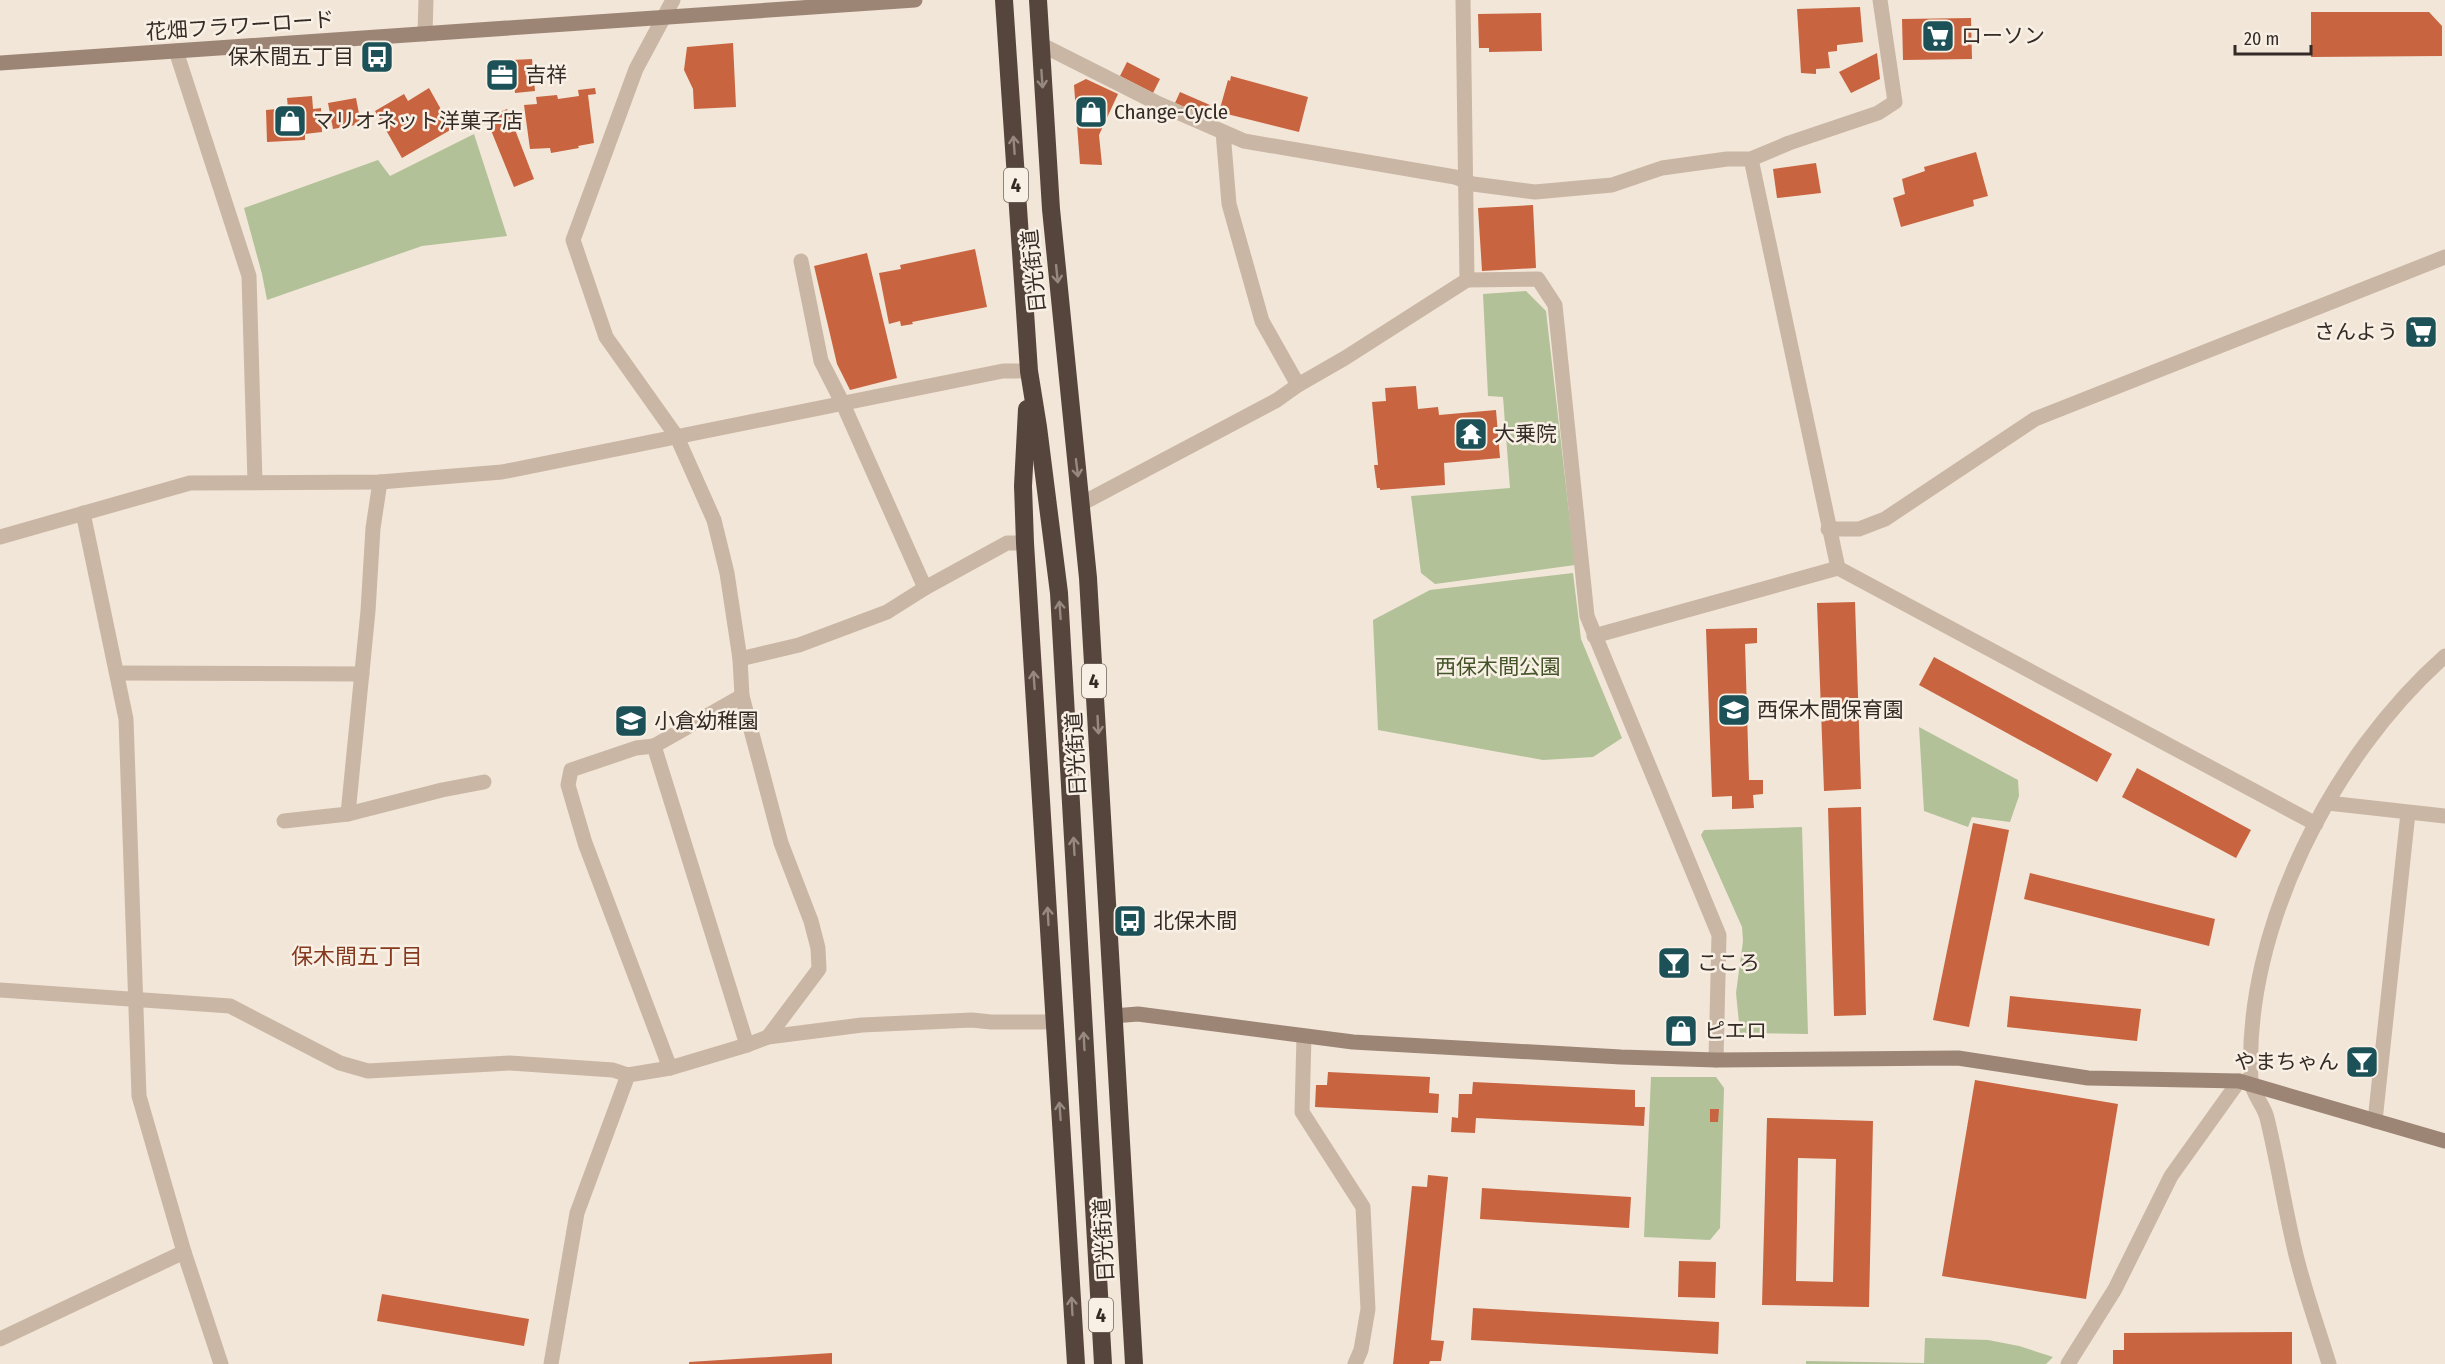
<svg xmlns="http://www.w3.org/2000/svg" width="2445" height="1364" font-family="'Fira Sans Condensed','Noto Sans JP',sans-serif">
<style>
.green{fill:#b2c198}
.building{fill:#c8643f;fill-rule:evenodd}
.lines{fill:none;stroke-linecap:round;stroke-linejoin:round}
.street{stroke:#cab6a4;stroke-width:15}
.secondary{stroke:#9d8576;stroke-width:15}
.highway{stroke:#56453d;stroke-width:18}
.oneway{stroke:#978980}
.labels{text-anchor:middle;stroke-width:5;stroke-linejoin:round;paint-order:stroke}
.shield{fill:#f9f0e5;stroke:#70665f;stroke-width:1.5}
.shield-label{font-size:20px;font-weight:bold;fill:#352b26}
.street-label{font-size:21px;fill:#352b26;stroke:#f9f0e5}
.poi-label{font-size:21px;fill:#352b26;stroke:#f9f0e5;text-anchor:start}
.park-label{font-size:21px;fill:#435429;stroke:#f9f0e5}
.neighbourhood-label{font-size:22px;fill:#85391e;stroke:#f9f0e5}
</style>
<rect width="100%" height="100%" fill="#f2e6d8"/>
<!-- green -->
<g class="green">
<polygon points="474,134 507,236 422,246 267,300 262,274 244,208 378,160 390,176"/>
<polygon points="1526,291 1546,311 1575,565 1435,584 1421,573 1411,496 1510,488 1503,397 1488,396 1483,294"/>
<polygon points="1573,573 1581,639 1622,738 1593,757 1543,760 1378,730 1373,620 1430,590"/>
<polygon points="1919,727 2018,780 2019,796 2010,822 1972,817 1968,827 1924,811"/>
<polygon points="1802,827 1808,1034 1740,1033 1736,993 1743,941 1742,927 1701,835 1704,830"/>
<polygon points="1651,1077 1716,1077 1724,1088 1720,1228 1710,1240 1644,1237"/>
<polygon points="1925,1338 1988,1340 2019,1346 2053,1357 2046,1364 1806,1364 1806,1361 1924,1363"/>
</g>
<!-- building -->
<g class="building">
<polygon points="1860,7 1863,42 1837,45 1837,51 1828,52 1830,68 1816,69 1816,74 1801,73 1797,9"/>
<polygon points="2311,12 2429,12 2442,26 2442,56 2311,57"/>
<polygon points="1541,13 1542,51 1489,52 1489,48 1479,48 1478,14"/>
<polygon points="1971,18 1972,59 1903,60 1902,19"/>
<polygon points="733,43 736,107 694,109 693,89 684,70 687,47"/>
<polygon points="1877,53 1880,79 1851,93 1839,72"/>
<polygon points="532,59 535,91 515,93 512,60"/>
<polygon points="492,62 509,62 512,90 504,91 493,79"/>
<polygon points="1127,62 1160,79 1153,93 1120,76"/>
<polygon points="1231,76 1308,97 1299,132 1219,112 1228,80 1230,81"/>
<polygon points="1086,79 1118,94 1099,135 1102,165 1080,164 1074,85"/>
<polygon points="429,88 452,129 402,158 375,111 404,94 408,101"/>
<polygon points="595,88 596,94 588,95 594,143 578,146 579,148 551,153 550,148 530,149 524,105 537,104 536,97 557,95 558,99 579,96 578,90"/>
<polygon points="1180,92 1210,105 1205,116 1175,103"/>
<polygon points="312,96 313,109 321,108 322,132 305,134 305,140 267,142 266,110 288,108 287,98"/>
<polygon points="356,98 361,124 333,129 328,103"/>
<polygon points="507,109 534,179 514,187 486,118"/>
<polygon points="1976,152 1988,196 1973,200 1974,206 1901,227 1893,198 1905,194 1902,179 1925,171 1924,167"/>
<polygon points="1816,163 1821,193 1777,198 1773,169"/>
<polygon points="1533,205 1536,268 1482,271 1478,208"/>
<polygon points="975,249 987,307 912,322 913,324 901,326 900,321 889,324 879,273 901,269 900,265"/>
<polygon points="867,253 897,378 850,390 837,364 814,266"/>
<polygon points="1416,386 1418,409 1438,407 1439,415 1496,410 1500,458 1444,463 1445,485 1380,490 1380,488 1377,488 1374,465 1378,465 1372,402 1386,401 1385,388"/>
<polygon points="1855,602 1861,789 1824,791 1817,603"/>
<polygon points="1757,628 1757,643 1745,644 1749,780 1763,780 1763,794 1753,795 1754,808 1732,809 1732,796 1712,797 1706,629"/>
<polygon points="1934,657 2112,754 2097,782 1919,685"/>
<polygon points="2137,768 2251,830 2236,858 2122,797"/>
<polygon points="1861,807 1866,1015 1834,1016 1828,808"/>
<polygon points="1973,823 2009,830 1969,1027 1933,1020"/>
<polygon points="2030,873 2215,919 2209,946 2024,899"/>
<polygon points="2010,996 2141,1009 2137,1041 2007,1027"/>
<polygon points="1328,1072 1430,1077 1429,1093 1439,1094 1438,1113 1315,1107 1316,1085 1327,1085"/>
<polygon points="1975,1080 2118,1104 2086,1299 1942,1276"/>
<polygon points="1473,1082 1635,1090 1635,1107 1645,1107 1644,1126 1476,1118 1475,1133 1451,1132 1452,1117 1458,1118 1459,1094 1472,1094"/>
<polygon points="1710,1109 1719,1109 1718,1122 1710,1122"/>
<path d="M1767 1118 1873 1121 1869 1307 1762 1305ZM1798 1158 1836 1159 1833 1282 1796 1281Z"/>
<polygon points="1428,1175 1448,1177 1431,1340 1444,1341 1441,1361 1430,1361 1429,1364 1393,1364 1412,1186 1427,1187"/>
<polygon points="1482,1188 1631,1197 1629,1228 1480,1219"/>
<polygon points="1679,1261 1716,1262 1715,1298 1678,1297"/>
<polygon points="382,1294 529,1319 524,1346 377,1321"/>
<polygon points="1473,1308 1719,1322 1718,1354 1471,1340"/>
<polygon points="2292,1332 2292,1364 2113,1364 2113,1350 2124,1350 2124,1333"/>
<polygon points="832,1353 832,1364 689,1364 689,1362"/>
</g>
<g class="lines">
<!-- street -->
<g class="street">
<polyline points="673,0 636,69 573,240 606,337 677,437 714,520 727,573 740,659 742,696 781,843 811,921 818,948 819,969 768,1037"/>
<polyline points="1463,0 1467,280"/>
<polyline points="425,34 426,0"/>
<polyline points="1040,44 1159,104 1244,141 1455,177 1473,184 1535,192 1612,185 1662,168 1727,159 1751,159 1789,143 1878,113 1895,102 1880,0"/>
<polyline points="176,51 249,276 255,482"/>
<polyline points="1223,132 1229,204 1262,321 1298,385 1345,358 1467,280 1538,279 1555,305 1587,616 1719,935 1716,1060"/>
<polyline points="801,261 821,361 843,404 925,588"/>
<polyline points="1081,504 1277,400 1298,385"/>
<polyline points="83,513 126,719 139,1096 184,1252 221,1364"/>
<polyline points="1828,529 1859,529 1885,519 2035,419 2445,257"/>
<polyline points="0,537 190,483 380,482 502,472 1003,371 1029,371"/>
<polyline points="1838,568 2316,824"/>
<polyline points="1594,636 1838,568 1751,159"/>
<polyline points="740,659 799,645 887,612 925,588 1007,543 1025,543"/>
<polyline points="117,673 362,674"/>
<polyline points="742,696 654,746 747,1045"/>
<polyline points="654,746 636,748 571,770 568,785 585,843 670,1068"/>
<polyline points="2328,803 2445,816"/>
<polyline points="348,814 368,611 373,528 380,482"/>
<polyline points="284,821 348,814 442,790 484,782"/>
<polyline points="0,990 230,1006 340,1063 368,1071 510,1063 613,1070 628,1075 670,1068 747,1045 768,1037 862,1025 972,1020 991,1022 1055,1022"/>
<polyline points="1304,1036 1302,1112 1363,1207 1368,1309 1361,1350 1355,1364"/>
<polyline points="2375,1121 2408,813"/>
<polyline points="0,1339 184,1252"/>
<polyline points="551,1364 577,1213 628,1075"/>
<polyline points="2068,1364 2115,1289 2171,1176 2239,1081"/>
<path d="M2329 1364C2318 1328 2305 1292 2296 1255 2285 1210 2278 1163 2267 1118 2264 1105 2252 1094 2251 1081 2243 929 2333 755 2445 656"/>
</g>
<!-- secondary -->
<g class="secondary">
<polyline points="0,63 915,0"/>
<polyline points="1113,1016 1138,1014 1353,1042 1621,1057 1716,1060 1958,1058 2088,1078 2239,1081 2445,1141"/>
</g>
<!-- highway -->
<g class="highway">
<polyline points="1004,0 1029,371 1038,427 1059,593 1103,1364"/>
<polyline points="1038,0 1051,209 1088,578 1134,1364"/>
<polyline points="1027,409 1023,486 1025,543 1076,1364"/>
</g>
</g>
<!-- one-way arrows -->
<defs><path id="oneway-shaft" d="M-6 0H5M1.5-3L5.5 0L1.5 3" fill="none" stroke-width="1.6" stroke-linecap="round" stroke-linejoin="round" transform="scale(1.5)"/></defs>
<g class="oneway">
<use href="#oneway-shaft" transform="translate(1042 79) rotate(86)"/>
<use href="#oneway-shaft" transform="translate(1014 145) rotate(-94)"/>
<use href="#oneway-shaft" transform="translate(1057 274) rotate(84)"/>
<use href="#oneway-shaft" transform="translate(1077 468) rotate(83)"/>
<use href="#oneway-shaft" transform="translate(1060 610) rotate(-94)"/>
<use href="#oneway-shaft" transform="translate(1034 680) rotate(-94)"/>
<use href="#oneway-shaft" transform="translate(1098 725) rotate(87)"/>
<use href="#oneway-shaft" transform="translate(1074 846) rotate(-93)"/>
<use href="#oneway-shaft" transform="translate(1048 916) rotate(-93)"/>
<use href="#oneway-shaft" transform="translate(1084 1041) rotate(-93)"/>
<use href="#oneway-shaft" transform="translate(1060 1111) rotate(-94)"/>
<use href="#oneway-shaft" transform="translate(1072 1306) rotate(-93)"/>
</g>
<!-- icons -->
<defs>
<symbol id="supermarket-square" viewBox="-11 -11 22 22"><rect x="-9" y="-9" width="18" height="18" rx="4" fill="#1b5157" stroke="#f9f0e5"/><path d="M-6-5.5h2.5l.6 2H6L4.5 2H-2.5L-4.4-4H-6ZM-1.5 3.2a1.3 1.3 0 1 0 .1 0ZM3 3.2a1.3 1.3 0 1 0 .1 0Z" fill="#fff"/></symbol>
<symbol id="bus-square" viewBox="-11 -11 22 22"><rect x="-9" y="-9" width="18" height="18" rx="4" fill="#1b5157" stroke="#f9f0e5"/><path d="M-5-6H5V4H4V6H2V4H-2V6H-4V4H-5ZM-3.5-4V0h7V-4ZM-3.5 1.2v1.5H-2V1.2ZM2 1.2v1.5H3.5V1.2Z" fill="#fff"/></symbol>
<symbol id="office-square" viewBox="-11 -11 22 22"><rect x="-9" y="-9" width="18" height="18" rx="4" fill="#1b5157" stroke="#f9f0e5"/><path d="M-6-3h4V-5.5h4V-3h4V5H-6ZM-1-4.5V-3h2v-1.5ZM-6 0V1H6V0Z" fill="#fff"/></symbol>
<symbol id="shop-square" viewBox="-11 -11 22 22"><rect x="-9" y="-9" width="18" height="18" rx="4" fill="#1b5157" stroke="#f9f0e5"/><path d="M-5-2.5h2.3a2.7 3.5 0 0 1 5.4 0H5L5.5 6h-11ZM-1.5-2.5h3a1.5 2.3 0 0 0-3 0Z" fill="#fff"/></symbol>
<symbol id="temple-square" viewBox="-11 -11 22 22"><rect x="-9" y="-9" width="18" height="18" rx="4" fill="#1b5157" stroke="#f9f0e5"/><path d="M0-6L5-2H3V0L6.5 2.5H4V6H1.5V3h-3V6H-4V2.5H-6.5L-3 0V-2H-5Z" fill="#fff"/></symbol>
<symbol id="school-square" viewBox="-11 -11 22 22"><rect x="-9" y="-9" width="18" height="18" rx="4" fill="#1b5157" stroke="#f9f0e5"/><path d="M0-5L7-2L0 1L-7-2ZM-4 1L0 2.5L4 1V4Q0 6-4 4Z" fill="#fff"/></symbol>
<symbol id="bar-square" viewBox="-11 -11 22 22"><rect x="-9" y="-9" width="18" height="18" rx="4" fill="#1b5157" stroke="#f9f0e5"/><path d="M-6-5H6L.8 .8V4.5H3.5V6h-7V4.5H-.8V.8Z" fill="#fff"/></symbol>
</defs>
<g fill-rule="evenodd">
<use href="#supermarket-square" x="1919" y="17" width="38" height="38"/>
<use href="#bus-square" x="358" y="38" width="38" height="38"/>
<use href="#office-square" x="483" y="56" width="38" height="38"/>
<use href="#shop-square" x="1072" y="93" width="38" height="38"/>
<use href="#shop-square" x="271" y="102" width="38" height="38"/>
<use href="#supermarket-square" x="2402" y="313" width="38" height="38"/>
<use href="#temple-square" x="1452" y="415" width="38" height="38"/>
<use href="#school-square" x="1715" y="691" width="38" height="38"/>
<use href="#school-square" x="612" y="702" width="38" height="38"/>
<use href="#bus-square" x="1111" y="902" width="38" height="38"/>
<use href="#bar-square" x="1655" y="944" width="38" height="38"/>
<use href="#shop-square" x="1662" y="1012" width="38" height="38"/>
<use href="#bar-square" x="2343" y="1043" width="38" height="38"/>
</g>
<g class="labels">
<!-- shield labels -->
<g class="shield">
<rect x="1004" y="168" width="24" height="34" rx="4.5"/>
<rect x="1082" y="664" width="24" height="34" rx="4.5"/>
<rect x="1089" y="1298" width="24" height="34" rx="4.5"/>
</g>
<g class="shield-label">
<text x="1016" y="192">4</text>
<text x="1094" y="688">4</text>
<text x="1101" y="1322">4</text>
</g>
<!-- street labels -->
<g class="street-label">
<text transform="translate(240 26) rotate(-4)" y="7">花畑フラワーロード</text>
<text transform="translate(1034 271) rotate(-96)" y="7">日光街道</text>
<text transform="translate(1076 754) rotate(-93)" y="7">日光街道</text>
<text transform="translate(1104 1240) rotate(-93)" y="7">日光街道</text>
</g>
<!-- poi labels -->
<g class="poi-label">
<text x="1961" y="43">ローソン</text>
<text x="354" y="64" text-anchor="end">保木間五丁目</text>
<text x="525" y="82">吉祥</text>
<text x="1114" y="119">Change-Cycle</text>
<text x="313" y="128">マリオネット洋菓子店</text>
<text x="2398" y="339" text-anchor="end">さんよう</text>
<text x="1494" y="441">大乗院</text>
<text x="1757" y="717">西保木間保育園</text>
<text x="654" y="728">小倉幼稚園</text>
<text x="1153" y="928">北保木間</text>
<text x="1697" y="970">こころ</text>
<text x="1704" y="1038">ピエロ</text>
<text x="2339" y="1069" text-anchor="end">やまちゃん</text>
</g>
<!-- park labels -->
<g class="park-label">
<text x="1498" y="674">西保木間公園</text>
</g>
<!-- neighbourhood labels -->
<g class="neighbourhood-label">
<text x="357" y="964">保木間五丁目</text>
</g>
</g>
<!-- scale -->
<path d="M2235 45v9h76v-9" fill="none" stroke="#352b26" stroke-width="3"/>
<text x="2244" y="45" font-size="18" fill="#352b26" stroke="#f9f0e5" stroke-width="4.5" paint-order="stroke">20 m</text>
</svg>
